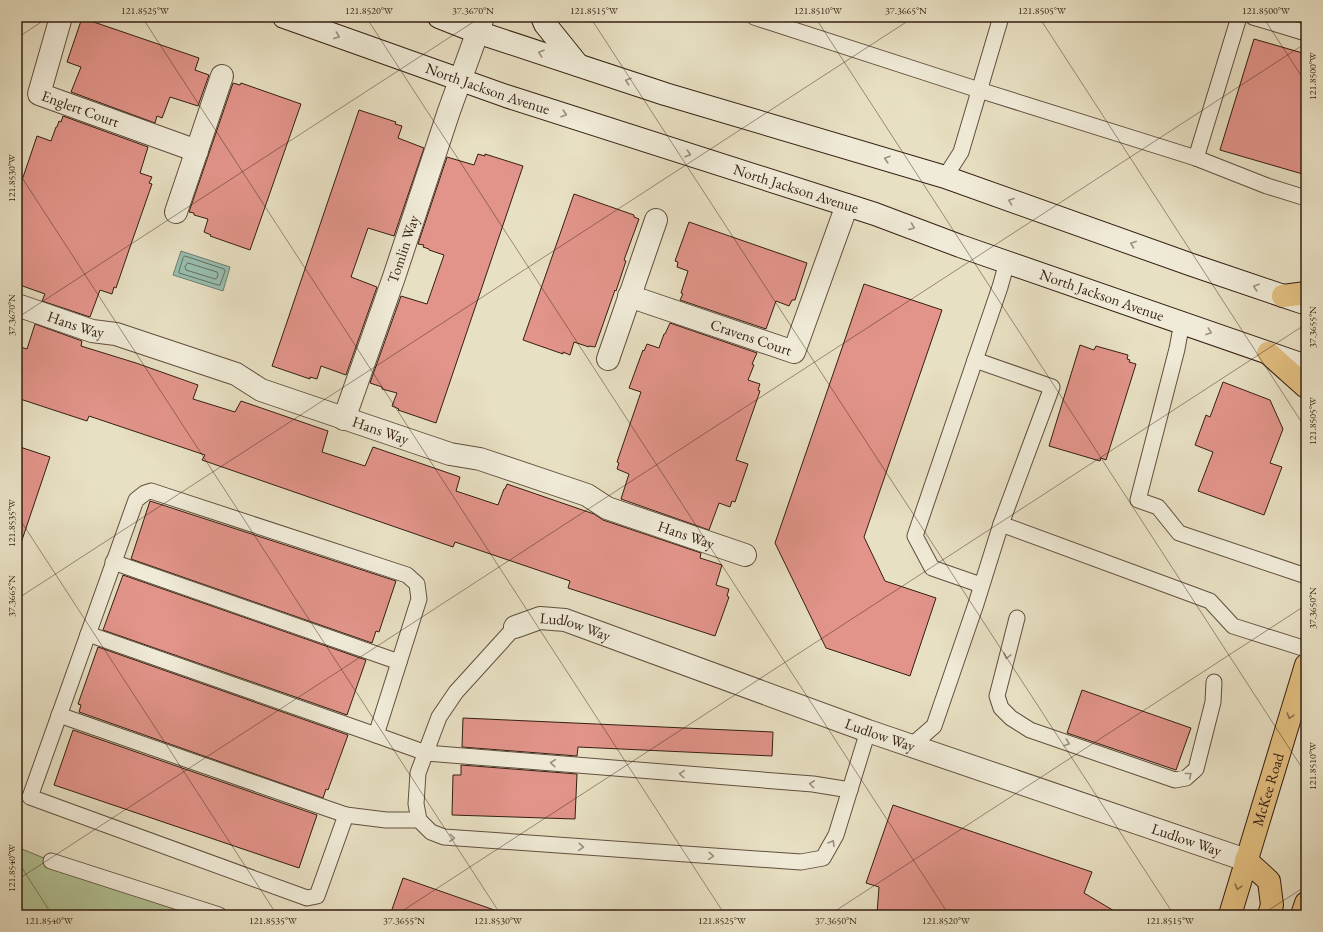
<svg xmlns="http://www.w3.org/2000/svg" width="1323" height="932" font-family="'EB Garamond',serif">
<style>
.green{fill:#b2c396;stroke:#737154}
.water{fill:#98beaf;stroke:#707e70}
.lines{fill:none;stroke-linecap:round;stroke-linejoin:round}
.shore{stroke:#666e60;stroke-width:1}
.building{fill:#e2948a;stroke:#341f12}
.lane-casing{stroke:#614f3e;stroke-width:17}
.street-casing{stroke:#614f3e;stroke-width:24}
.secondary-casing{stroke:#341f12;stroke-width:24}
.primary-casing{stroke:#341f12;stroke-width:24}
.lane{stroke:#f0ebd8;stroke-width:15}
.street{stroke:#f0ebd8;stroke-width:22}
.secondary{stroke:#f0ebd8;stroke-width:22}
.primary{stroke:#e4c082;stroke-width:22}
.oneway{stroke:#9b8f7f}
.oneway2{stroke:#8c704a}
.ticks{fill:none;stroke:#341f12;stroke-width:1;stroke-opacity:0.45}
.labels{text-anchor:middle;stroke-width:3.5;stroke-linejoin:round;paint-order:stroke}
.street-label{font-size:15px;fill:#341f12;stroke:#f0ebd8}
.neatline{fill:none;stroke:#341f12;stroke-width:1.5}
.ticks-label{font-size:10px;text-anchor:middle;fill:#341f12}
</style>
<rect width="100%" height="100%" fill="#e8e0c3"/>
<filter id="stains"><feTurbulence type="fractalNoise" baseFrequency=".005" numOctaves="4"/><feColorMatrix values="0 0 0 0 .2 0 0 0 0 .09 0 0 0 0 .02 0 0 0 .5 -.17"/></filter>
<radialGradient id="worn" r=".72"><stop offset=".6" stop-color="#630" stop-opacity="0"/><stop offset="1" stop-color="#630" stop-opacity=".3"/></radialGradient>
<!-- green -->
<polygon class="green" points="17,847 51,861 209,915 17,915"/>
<!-- water -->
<polygon class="water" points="181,251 230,267 223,291 173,275"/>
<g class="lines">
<!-- shore -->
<g class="shore">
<polygon points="185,256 224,269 225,271 220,285 218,285 179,273 179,271 183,258"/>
<polygon points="188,263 217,272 218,274 217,278 215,279 186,270 185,267"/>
</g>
</g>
<!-- building -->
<g class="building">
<polygon points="82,18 199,58 195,70 209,75 198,106 170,97 162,118 157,116 155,123 71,92 81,67 67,62"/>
<polygon points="1254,39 1306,54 1306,175 1220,150"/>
<polygon points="233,83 240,85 241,83 301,104 250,250 210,236 211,235 204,232 208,219 194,215 194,213 189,212"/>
<polygon points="359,110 396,122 395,124 402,126 398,138 424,148 394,236 368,228 351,277 377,287 346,375 321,366 317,379 310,377 310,379 272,366"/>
<polygon points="63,116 148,147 140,173 152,177 149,183 152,184 129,250 116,288 114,287 112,294 100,290 90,317 42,301 45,294 17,284 17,195 37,136 51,141 56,127 57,127 59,121 61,122"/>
<polygon points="478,154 485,156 485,154 523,166 436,423 398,410 399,409 392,406 397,393 382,389 382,387 370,383 401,296 427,304 444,255 429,250 429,249 423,247 424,245 418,244 447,157 474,165"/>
<polygon points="574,194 634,215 634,217 639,219 624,260 626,261 616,291 615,290 595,347 589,346 589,347 574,342 570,355 563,352 563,354 523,340"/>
<polygon points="689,222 807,263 795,300 792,300 789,306 776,301 766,329 680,300 683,294 681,293 688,271 677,267 678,262 675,261"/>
<polygon points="864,284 942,310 864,537 885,581 936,598 910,676 826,648 775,543"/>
<polygon points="670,323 757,353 752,364 754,365 748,380 760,384 758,390 760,391 736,460 748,464 735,502 732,501 730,507 719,503 709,530 621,499 629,474 617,469 619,463 617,462 641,392 629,388 643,350 644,351 647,344 659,348 664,334 665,334"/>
<polygon points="35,324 82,341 81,346 136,363 198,385 193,399 235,412 241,401 328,431 322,452 365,466 373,447 460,477 456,491 498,505 504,489 505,489 507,484 594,514 603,520 701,553 700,558 722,565 716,585 729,589 727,596 729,597 715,636 568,588 570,581 455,542 453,547 202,460 205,455 89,416 87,421 17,398 17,346 27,349"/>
<polygon points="1080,345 1094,350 1096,346 1128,355 1127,359 1130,360 1129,362 1136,364 1106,460 1101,458 1100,461 1049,446"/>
<polygon points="1223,382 1270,400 1283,429 1270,463 1282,467 1264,515 1198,491 1213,452 1195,445 1206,415 1210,417"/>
<polygon points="17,446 50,457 21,543 17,542"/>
<polygon points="150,501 396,581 379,632 376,631 372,643 131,559"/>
<polygon points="123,575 366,660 347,715 103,630"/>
<polygon points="98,647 348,735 328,790 326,789 323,798 79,712 81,705 78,704"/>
<polygon points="1082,690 1191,728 1176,770 1067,733"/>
<polygon points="463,718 773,732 772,756 578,747 577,756 462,747"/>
<polygon points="73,730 317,815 299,868 54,785"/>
<polygon points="461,765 577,774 575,819 452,815 453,775 461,775"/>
<polygon points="893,805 1092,872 1084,893 1121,915 878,915 878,914 877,914 879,887 866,883"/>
<polygon points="403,878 500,912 499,915 390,915"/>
</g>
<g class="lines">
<defs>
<g id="lane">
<polyline points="754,17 979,90 1196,158 1267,186 1306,198"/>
<polyline points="1253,17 1306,33"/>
<polyline points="1196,158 1239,17"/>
<polyline points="945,177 961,152 1001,17"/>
<polyline points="1182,322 1177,349 1138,500 1158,507 1179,533 1306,576"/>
<polyline points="1001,524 1210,601 1233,626 1306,649"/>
<polyline points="113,562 399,662"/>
<polyline points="981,585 932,568 915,536 1000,287 1007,262"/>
<polyline points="1017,618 997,696 1001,708 1011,718 1030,730 1175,780 1186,778 1196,769 1213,702 1214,682"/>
<polyline points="515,627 456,692 439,717 418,773 416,804 419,820 431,832 444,837 801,862 823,858 836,835 868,731"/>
<polyline points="88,634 376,735"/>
<polyline points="59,715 346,815"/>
<polyline points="911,746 934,726 976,604 1001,524 1052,387 975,360"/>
<polyline points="419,820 386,820 346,815 317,896 307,898 30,797 136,500 145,493 151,491 407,575 417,584 419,599 376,735 426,753 813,784 850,790"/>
<polyline points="51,861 219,915"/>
</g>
<g id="street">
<path id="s1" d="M61 17 39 94 197 151"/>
<polyline points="176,212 222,76"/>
<path id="s2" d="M629 296 794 352 847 205"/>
<path id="s3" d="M17 305 92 331 116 334 236 374 261 390 450 454 480 459 587 495 607 508 745 555"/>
<polyline points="608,359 656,220"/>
<path id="s4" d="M344 419 394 277 449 111 483 17"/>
<path id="s5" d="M515 627 540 618 565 620 868 731 1246 860"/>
</g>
<g id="secondary">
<path id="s6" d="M284 17 506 96 875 214 960 246 1306 366"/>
<polyline points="439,17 477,32 665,94 945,177 1192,265 1301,302"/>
<polyline points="542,17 545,24 578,65"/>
</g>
<g id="primary">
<polyline points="1283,296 1306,293"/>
<polyline points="1268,353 1306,387"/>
<polyline points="1246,860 1269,881 1272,905 1269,915"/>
<path id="s7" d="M1230 915 1306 665"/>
<polyline points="1302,915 1306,903"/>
</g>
</defs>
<!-- lane casing -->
<use href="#lane" class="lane-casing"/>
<!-- street casing -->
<use href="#street" class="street-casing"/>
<!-- secondary casing -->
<use href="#secondary" class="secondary-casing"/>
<!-- primary casing -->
<use href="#primary" class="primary-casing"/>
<!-- lane -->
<use href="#lane" class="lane"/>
<!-- street -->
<use href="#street" class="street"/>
<!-- secondary -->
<use href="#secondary" class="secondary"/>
<!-- primary -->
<use href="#primary" class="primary"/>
</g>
<!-- one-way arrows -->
<defs><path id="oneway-chevron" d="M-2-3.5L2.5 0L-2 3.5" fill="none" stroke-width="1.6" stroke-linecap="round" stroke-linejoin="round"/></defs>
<g class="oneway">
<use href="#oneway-chevron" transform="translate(337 36) rotate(20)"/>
<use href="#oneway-chevron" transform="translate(541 53) rotate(-161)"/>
<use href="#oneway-chevron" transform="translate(628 81) rotate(-162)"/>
<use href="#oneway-chevron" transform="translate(564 114) rotate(18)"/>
<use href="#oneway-chevron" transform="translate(688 154) rotate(18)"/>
<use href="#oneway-chevron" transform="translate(887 159) rotate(-163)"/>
<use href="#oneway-chevron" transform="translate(1011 201) rotate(-160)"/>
<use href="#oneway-chevron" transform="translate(912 227) rotate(21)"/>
<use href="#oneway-chevron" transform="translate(1133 244) rotate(-160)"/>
<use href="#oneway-chevron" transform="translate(1256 287) rotate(-161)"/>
<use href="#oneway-chevron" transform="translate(1209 332) rotate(20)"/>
<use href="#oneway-chevron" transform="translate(1007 656) rotate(105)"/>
<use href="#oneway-chevron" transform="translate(1067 743) rotate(19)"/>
<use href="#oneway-chevron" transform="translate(553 763) rotate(-175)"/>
<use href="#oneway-chevron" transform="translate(682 774) rotate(-175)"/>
<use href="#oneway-chevron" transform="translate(1189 775) rotate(-39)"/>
<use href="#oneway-chevron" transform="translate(812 784) rotate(-174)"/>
<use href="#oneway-chevron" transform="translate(452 838) rotate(4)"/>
<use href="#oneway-chevron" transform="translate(832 843) rotate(-59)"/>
<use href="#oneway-chevron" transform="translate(581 847) rotate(4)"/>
<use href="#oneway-chevron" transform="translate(711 856) rotate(4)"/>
</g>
<g class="oneway2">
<use href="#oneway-chevron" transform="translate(1290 716) rotate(107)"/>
<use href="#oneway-chevron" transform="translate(1238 887) rotate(106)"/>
</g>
<!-- ticks -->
<path class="ticks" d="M142 17 725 915M366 17 949 915M590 17 1174 915M815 17 1306 774M1039 17 1306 429M1263 17 1306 83M17 38 49 17M17 170 501 915M17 318 481 17M17 515 277 915M17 599 914 17M17 860 52 915M17 880 1306 43M396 915 1306 324M829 915 1306 605M1261 915 1306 886"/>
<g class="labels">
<!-- street labels -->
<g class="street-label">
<text dy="5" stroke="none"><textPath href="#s6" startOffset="216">North Jackson Avenue</textPath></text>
<text dy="5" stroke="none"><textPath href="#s1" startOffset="124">Englert Court</textPath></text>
<text dy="5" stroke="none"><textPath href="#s6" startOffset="540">North Jackson Avenue</textPath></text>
<text dy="5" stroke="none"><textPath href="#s4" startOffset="180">Tomlin Way</textPath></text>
<text dy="5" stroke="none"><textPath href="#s6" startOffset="864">North Jackson Avenue</textPath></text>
<text dy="5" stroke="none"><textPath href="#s3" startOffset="62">Hans Way</textPath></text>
<text dy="5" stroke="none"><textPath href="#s2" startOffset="129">Cravens Court</textPath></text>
<text dy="5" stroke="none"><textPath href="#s3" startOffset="386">Hans Way</textPath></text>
<text dy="5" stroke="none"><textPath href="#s3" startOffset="710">Hans Way</textPath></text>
<text dy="5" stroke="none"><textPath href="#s5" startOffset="63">Ludlow Way</textPath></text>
<text dy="5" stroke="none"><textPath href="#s5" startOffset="387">Ludlow Way</textPath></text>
<text dy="5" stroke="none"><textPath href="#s7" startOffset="131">McKee Road</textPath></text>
<text dy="5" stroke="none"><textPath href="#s5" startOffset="711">Ludlow Way</textPath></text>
</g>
</g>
<!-- margin -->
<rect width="1323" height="932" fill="none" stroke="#e8e0c3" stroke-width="44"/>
<rect x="22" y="22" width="1279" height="888" class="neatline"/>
<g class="ticks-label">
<text x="145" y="14">121.8525°W</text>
<text x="369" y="14">121.8520°W</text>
<text x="473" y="14">37.3670°N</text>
<text x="594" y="14">121.8515°W</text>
<text x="818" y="14">121.8510°W</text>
<text x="906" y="14">37.3665°N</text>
<text x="1042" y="14">121.8505°W</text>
<text x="1266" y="14">121.8500°W</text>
<text transform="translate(1312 76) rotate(-90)" y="4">121.8500°W</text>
<text transform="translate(11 178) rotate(-90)" y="4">121.8530°W</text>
<text transform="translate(11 315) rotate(-90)" y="4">37.3670°N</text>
<text transform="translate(1312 327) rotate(-90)" y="4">37.3655°N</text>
<text transform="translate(1312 421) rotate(-90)" y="4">121.8505°W</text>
<text transform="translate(11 523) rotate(-90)" y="4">121.8535°W</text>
<text transform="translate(11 596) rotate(-90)" y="4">37.3665°N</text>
<text transform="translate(1312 608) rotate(-90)" y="4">37.3650°N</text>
<text transform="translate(1312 766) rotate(-90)" y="4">121.8510°W</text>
<text transform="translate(11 868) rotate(-90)" y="4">121.8540°W</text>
<text x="49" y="924">121.8540°W</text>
<text x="273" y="924">121.8535°W</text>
<text x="404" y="924">37.3655°N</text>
<text x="498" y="924">121.8530°W</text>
<text x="722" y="924">121.8525°W</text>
<text x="836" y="924">37.3650°N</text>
<text x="946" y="924">121.8520°W</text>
<text x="1170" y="924">121.8515°W</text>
</g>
<rect width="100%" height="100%" filter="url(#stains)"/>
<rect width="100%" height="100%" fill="url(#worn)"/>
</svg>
